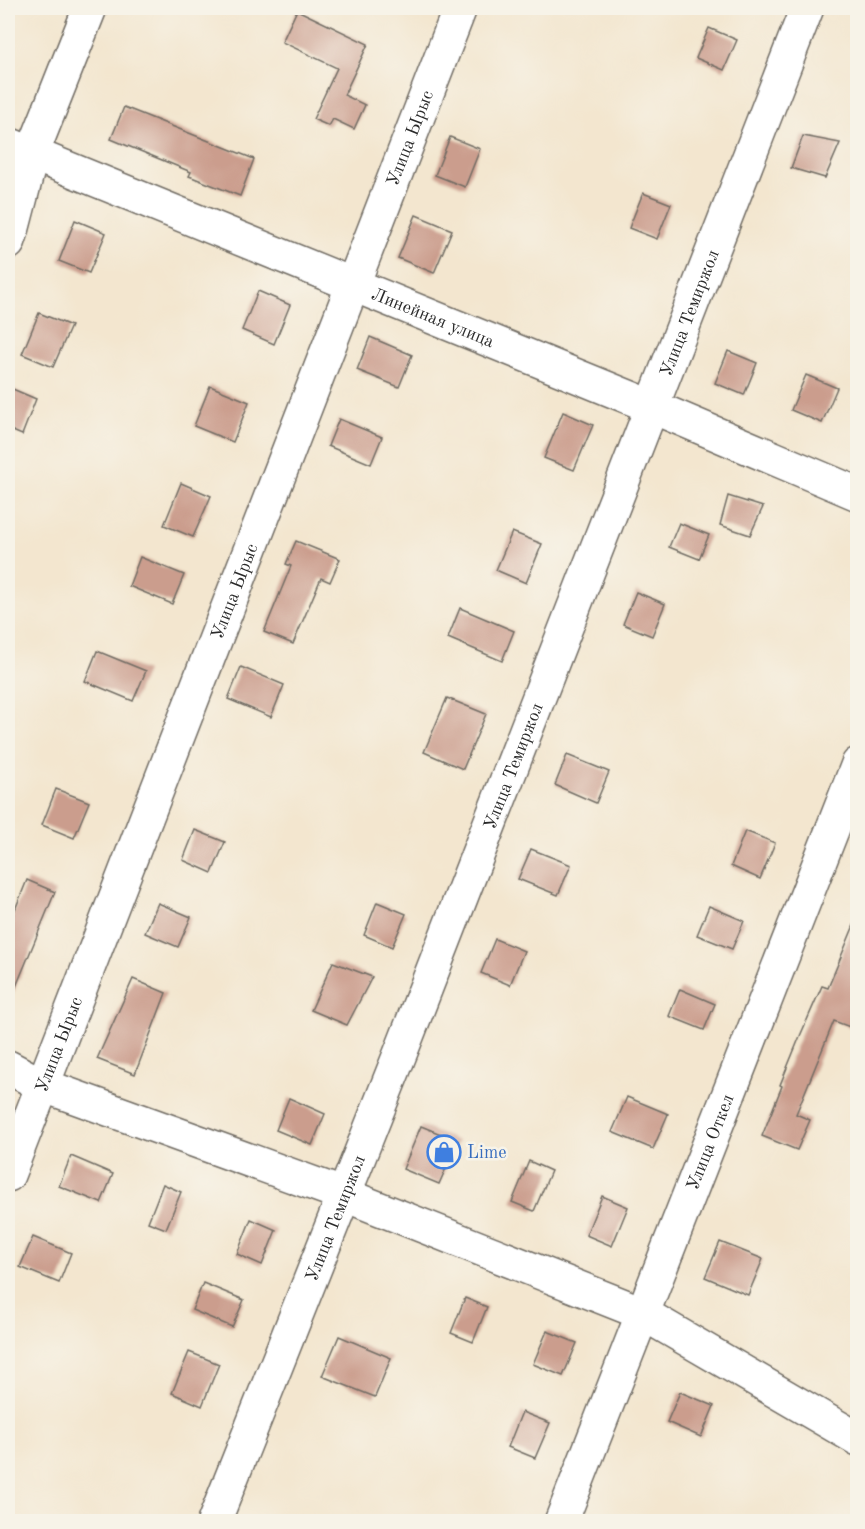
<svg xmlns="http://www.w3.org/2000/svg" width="865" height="1529" font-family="'Old Standard TT',serif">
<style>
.building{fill:#cb9d8d}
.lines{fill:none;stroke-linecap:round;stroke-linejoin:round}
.minor-casing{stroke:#716c64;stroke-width:36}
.minor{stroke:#fff;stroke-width:33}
.labels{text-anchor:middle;stroke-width:5;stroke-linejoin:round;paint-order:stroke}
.street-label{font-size:18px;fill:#2b2b2b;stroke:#f7f3e8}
.shop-label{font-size:18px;fill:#366cbe;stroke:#f7f3e8;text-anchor:start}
</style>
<rect width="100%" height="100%" fill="#f7f3e8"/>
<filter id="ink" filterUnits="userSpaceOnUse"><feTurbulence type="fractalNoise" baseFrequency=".0167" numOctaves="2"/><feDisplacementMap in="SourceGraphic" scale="12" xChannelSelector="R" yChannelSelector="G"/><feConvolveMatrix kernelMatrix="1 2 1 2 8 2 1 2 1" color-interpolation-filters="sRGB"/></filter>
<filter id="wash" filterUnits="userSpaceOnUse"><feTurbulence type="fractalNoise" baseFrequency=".008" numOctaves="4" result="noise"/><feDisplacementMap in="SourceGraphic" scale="24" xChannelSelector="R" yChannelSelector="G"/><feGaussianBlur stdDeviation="1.35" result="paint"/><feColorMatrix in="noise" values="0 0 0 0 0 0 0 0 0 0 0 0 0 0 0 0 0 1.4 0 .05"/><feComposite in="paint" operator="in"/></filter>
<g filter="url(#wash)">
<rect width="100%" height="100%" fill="#f3e6cf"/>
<g id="blocks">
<!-- building -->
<g class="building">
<polygon points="297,10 368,44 344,95 365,105 354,129 333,119 329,126 313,119 337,68 282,42"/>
<polygon points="709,28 737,40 724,70 696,58"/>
<polygon points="124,107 254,159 240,196 189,176 191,172 111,139"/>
<polygon points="803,136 840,143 825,178 791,168"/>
<polygon points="450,137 480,149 465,187 435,175"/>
<polygon points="643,193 671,204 657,239 629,228"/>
<polygon points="416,215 452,230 434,273 398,258"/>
<polygon points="75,220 106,233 89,273 59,261"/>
<polygon points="258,291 290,305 274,344 242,330"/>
<polygon points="39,313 71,326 53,367 22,354"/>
<polygon points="370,337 412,355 399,387 357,370"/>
<polygon points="728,351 757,363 744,395 715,383"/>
<polygon points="806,375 837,388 822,423 791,410"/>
<polygon points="210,386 249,402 233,442 194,426"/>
<polygon points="8,387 36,399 22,435 8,429"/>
<polygon points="563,412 593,425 574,470 544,458"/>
<polygon points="339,419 382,437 371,464 328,446"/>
<polygon points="181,483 211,496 193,537 164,525"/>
<polygon points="728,496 763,507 750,535 720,525"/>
<polygon points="679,523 709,535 699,559 669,547"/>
<polygon points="512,532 542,544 526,583 496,570"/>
<polygon points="296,541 340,559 330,582 321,578 293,644 264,632 291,566 286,564"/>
<polygon points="140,557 184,575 172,604 129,586"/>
<polygon points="636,592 665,604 652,636 623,624"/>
<polygon points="460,608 514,631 502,661 448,638"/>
<polygon points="97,651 146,671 133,701 85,681"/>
<polygon points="241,667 284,685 271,717 228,699"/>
<polygon points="447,698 486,714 463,769 424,752"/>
<polygon points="567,755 609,772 596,803 555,785"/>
<polygon points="56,789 89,802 74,838 42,825"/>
<polygon points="195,830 225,842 212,873 183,860"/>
<polygon points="745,831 775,843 760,879 731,866"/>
<polygon points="531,849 571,865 558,895 518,879"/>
<polygon points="27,880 55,892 8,1006 8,927"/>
<polygon points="377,902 406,914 392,947 364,935"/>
<polygon points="158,903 191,917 178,947 145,933"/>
<polygon points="709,906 744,921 732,949 697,935"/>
<polygon points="857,918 858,1030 834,1021 796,1114 810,1120 797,1150 762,1136 782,1086 780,1085 800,1036 822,986 828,988"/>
<polygon points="495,939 524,951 510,985 481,973"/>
<polygon points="333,962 372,977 347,1025 311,1010"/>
<polygon points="133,979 166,993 135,1074 97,1059"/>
<polygon points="680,989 715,1004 704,1030 669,1016"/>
<polygon points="627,1097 668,1114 653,1149 612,1132"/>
<polygon points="289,1098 325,1114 312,1145 276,1130"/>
<polygon points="421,1126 458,1141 439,1184 403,1169"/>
<polygon points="71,1156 113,1174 101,1203 59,1186"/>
<polygon points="529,1161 551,1171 534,1211 512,1202"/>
<polygon points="163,1184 181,1192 166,1229 148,1222"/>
<polygon points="602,1196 628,1207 612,1246 586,1235"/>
<polygon points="251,1219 276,1230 262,1265 237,1254"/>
<polygon points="33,1237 71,1253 59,1283 20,1267"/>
<polygon points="720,1242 763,1259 748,1295 705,1277"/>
<polygon points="203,1283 244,1300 232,1327 192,1310"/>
<polygon points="465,1298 487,1307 473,1342 451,1333"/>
<polygon points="547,1331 577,1343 563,1376 533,1364"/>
<polygon points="339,1336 391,1358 375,1397 322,1376"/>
<polygon points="189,1352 219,1364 202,1406 172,1393"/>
<polygon points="680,1392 714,1406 701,1437 667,1422"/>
<polygon points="522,1412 550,1423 535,1458 508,1447"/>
</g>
</g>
</g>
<g filter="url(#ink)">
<use href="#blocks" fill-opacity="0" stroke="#716c64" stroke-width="1.5"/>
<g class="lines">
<defs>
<g id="minor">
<path id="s1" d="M8 144 653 407 858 494"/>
<polyline points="8,243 12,231 32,154 90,8"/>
<polyline points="8,1067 42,1085 345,1195 642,1313 858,1439"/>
<path id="s2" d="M8 1175 460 8"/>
<path id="s3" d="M214 1522C416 1019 612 513 807 8"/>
<path id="s4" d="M561 1522 858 764"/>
</g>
</defs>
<!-- minor casing -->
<use href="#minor" class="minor-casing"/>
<!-- minor -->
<use href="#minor" class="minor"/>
</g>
</g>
<!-- icons -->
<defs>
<symbol id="shop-ring" viewBox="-11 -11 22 22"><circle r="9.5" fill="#f7f3e8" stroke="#3f7fe0" stroke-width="1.5"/><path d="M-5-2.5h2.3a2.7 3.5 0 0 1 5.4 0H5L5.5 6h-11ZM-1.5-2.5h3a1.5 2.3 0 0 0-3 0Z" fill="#3f7fe0"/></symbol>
</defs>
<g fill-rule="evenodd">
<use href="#shop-ring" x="425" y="1133" width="38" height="38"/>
</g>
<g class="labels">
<!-- street labels -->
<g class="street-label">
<text dy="6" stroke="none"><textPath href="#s2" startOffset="1112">Улица Ырыс</textPath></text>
<text dy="6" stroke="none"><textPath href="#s3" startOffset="1299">Улица Темиржол</textPath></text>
<text dy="6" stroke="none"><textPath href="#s1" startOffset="459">Линейная улица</textPath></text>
<text dy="6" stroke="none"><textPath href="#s2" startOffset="626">Улица Ырыс</textPath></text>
<text dy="6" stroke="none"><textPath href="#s3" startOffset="813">Улица Темиржол</textPath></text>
<text dy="6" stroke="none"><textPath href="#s2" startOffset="140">Улица Ырыс</textPath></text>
<text dy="6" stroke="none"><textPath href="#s4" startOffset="408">Улица Откел</textPath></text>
<text dy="6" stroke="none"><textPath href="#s3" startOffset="327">Улица Темиржол</textPath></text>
</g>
<!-- shop labels -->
<g class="shop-label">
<text x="467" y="1158">Lime</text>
</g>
</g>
<!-- margin -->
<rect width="865" height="1529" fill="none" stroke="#f7f3e8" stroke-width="30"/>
</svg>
